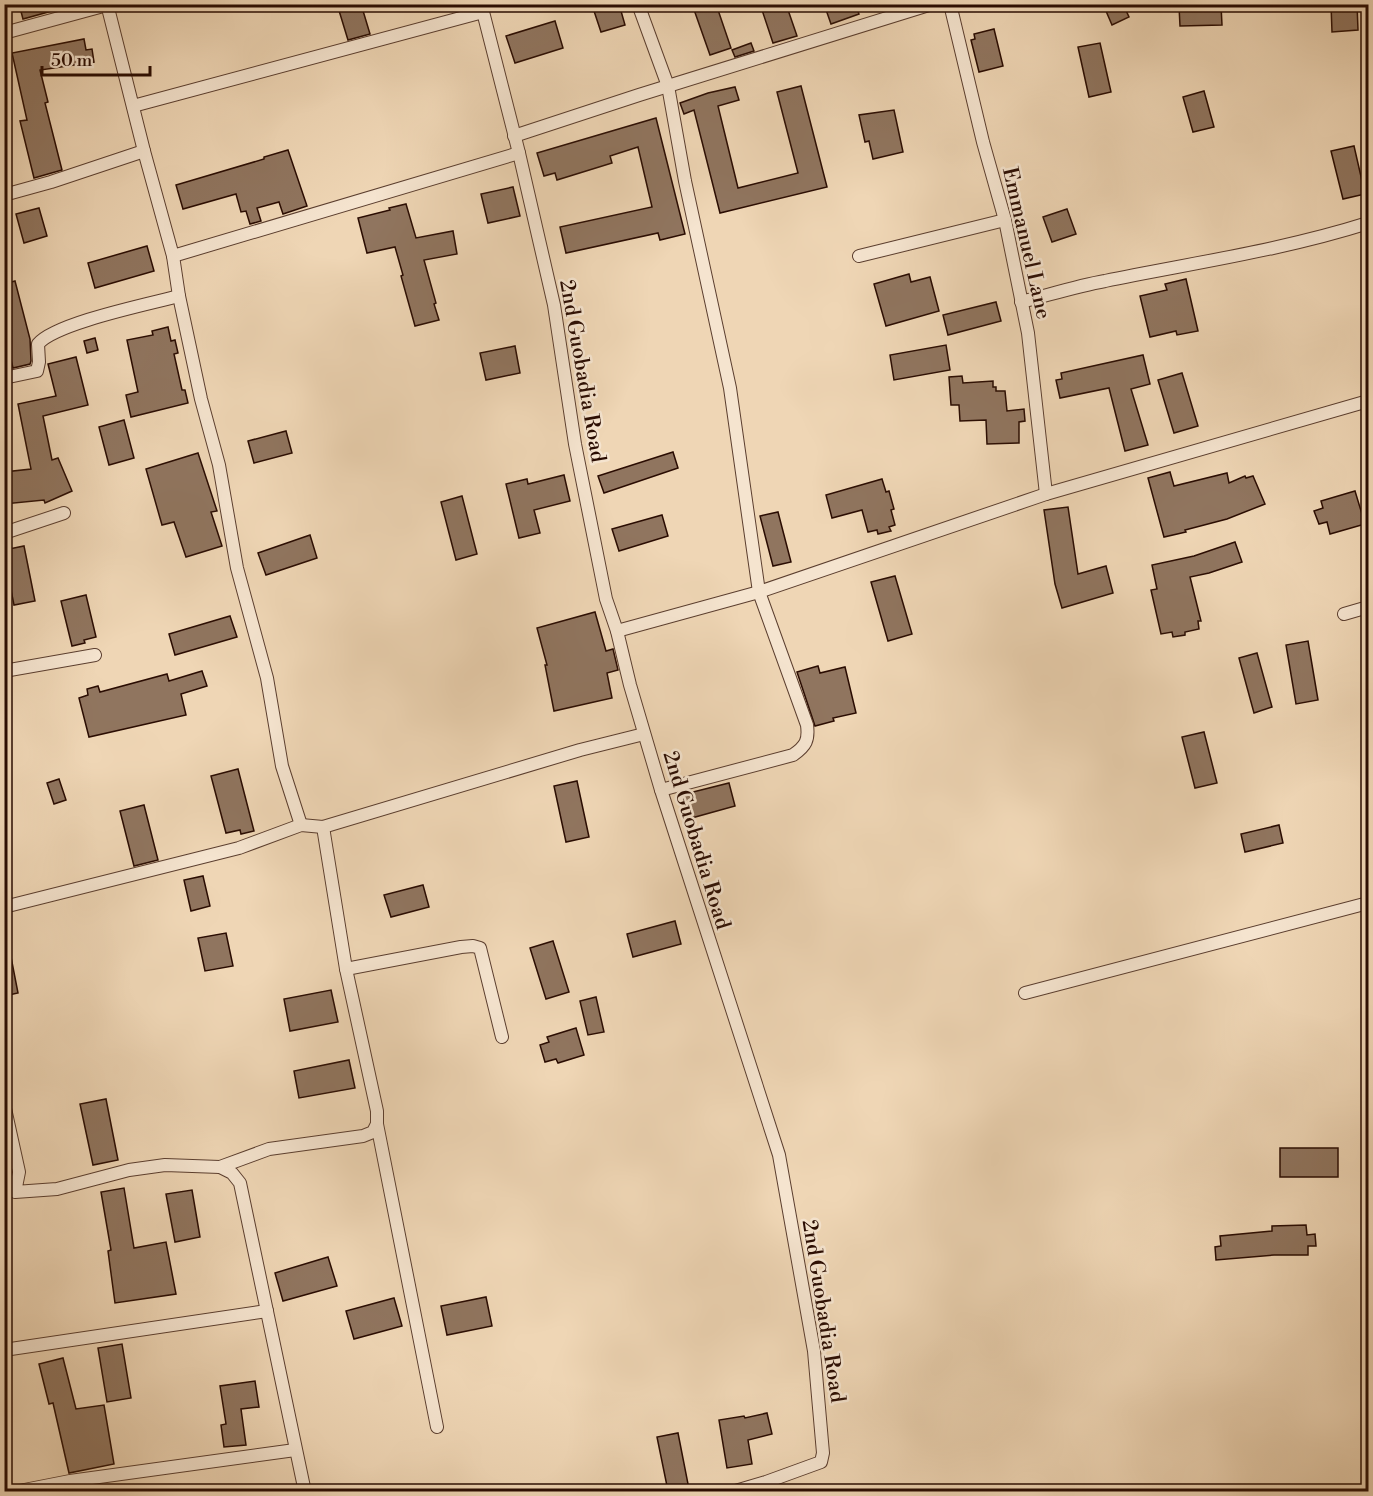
<svg xmlns="http://www.w3.org/2000/svg" width="1373" height="1496" font-family="'Libre Bodoni',serif">
<style>
.building{fill:#90755f;stroke:#2a0c02;stroke-width:1.5}
.lines{fill:none;stroke-linecap:round;stroke-linejoin:round}
.street-casing{stroke:#5b3e2f;stroke-width:14}
.street{stroke:#f5e4cf;stroke-width:12}
.labels{text-anchor:middle;stroke-width:5;stroke-linejoin:round;paint-order:stroke}
.street-label{font-size:21px;fill:#2a0c02;stroke:#f5e4cf}
</style>
<rect width="100%" height="100%" fill="#efd6b5"/>
<filter id="stains"><feTurbulence type="fractalNoise" baseFrequency=".00333" numOctaves="4"/><feColorMatrix values="0 0 0 0 .2 0 0 0 0 .09 0 0 0 0 .02 0 0 0 .5 -.17"/></filter>
<radialGradient id="worn" r=".72"><stop offset=".6" stop-color="#630" stop-opacity="0"/><stop offset="1" stop-color="#630" stop-opacity=".3"/></radialGradient>
<!-- building -->
<g class="building">
<polygon points="19,4 77,4 23,19"/>
<polygon points="337,4 361,4 370,34 348,40"/>
<polygon points="605,4 619,4 625,25 601,32 593,8"/>
<polygon points="692,4 716,4 731,48 710,55"/>
<polygon points="760,4 786,4 797,36 773,43"/>
<polygon points="824,4 855,4 859,14 831,24"/>
<polygon points="1103,4 1123,4 1129,17 1112,25"/>
<polygon points="1331,4 1357,4 1358,30 1332,32"/>
<polygon points="1221,5 1222,25 1180,26 1179,6"/>
<polygon points="555,21 563,48 515,63 506,36"/>
<polygon points="994,29 1003,66 979,72 971,40 975,39 974,34"/>
<polygon points="84,39 86,50 92,49 94,62 40,70 48,102 45,103 62,170 34,178 20,121 27,120 12,53"/>
<polygon points="751,43 754,51 735,57 732,50"/>
<polygon points="1100,43 1111,92 1089,97 1078,47"/>
<polygon points="801,86 827,187 720,213 694,110 684,114 680,103 708,93 735,87 739,100 718,106 738,188 798,173 777,92"/>
<polygon points="1204,91 1214,127 1193,132 1183,97"/>
<polygon points="894,110 903,152 873,159 869,141 865,142 859,115"/>
<polygon points="656,118 685,234 660,240 658,233 566,253 560,227 652,207 638,147 610,156 612,163 557,180 555,173 544,176 537,153"/>
<polygon points="1354,146 1365,194 1343,199 1331,151"/>
<polygon points="288,150 307,206 283,214 279,202 257,208 261,221 250,224 246,211 241,212 236,194 183,209 176,185 264,159 264,157"/>
<polygon points="513,187 520,216 488,223 481,194"/>
<polygon points="406,204 416,238 453,231 457,254 424,260 436,303 434,304 439,320 415,326 401,276 403,275 395,247 367,253 358,218 390,210 389,208"/>
<polygon points="39,208 47,236 24,243 16,214"/>
<polygon points="1067,209 1076,234 1052,242 1043,217"/>
<polygon points="147,246 154,271 95,288 88,263"/>
<polygon points="909,274 911,282 930,277 939,311 886,326 874,284"/>
<polygon points="1186,279 1198,331 1177,335 1176,331 1150,337 1140,296 1167,290 1165,284"/>
<polygon points="15,281 30,339 31,361 30,364 13,368 7,344 4,344 4,284"/>
<polygon points="996,302 1001,321 948,335 943,315"/>
<polygon points="168,327 171,341 175,340 178,353 174,354 182,390 185,390 188,403 131,417 126,395 138,392 127,340 153,335 152,331"/>
<polygon points="95,338 98,350 87,353 84,341"/>
<polygon points="946,345 950,370 894,380 890,355"/>
<polygon points="515,346 520,373 486,380 480,353"/>
<polygon points="1143,355 1150,384 1131,389 1148,445 1125,451 1109,388 1060,398 1056,380 1062,379 1061,373"/>
<polygon points="76,357 88,405 43,416 52,460 58,458 72,491 45,503 44,500 4,504 4,472 31,469 18,404 56,396 48,364"/>
<polygon points="1182,373 1198,426 1174,433 1158,380"/>
<polygon points="962,376 963,383 993,381 993,387 996,387 996,391 1005,391 1007,411 1024,409 1025,421 1019,422 1019,443 987,444 986,420 960,421 959,405 951,405 949,377"/>
<polygon points="124,420 134,458 109,465 99,427"/>
<polygon points="286,431 292,453 254,463 248,441"/>
<polygon points="673,452 678,468 604,493 598,476"/>
<polygon points="198,453 217,511 211,512 222,546 186,557 174,522 162,525 146,469"/>
<polygon points="1170,472 1174,486 1227,473 1229,483 1245,476 1246,478 1253,476 1265,504 1227,519 1185,530 1186,532 1164,537 1148,478"/>
<polygon points="564,475 570,501 534,510 540,533 519,538 506,484 527,479 528,484"/>
<polygon points="882,479 886,492 889,491 894,509 891,510 895,525 889,527 891,531 878,534 877,530 868,532 862,510 832,518 826,495"/>
<polygon points="1355,491 1365,524 1330,534 1327,522 1319,524 1314,511 1323,508 1321,501"/>
<polygon points="462,496 477,554 456,560 441,502"/>
<polygon points="1068,507 1078,574 1106,566 1113,593 1062,608 1055,584 1044,510"/>
<polygon points="778,512 791,562 773,566 760,516"/>
<polygon points="662,515 668,536 619,551 612,529"/>
<polygon points="310,535 317,558 266,575 258,553"/>
<polygon points="1235,542 1242,562 1209,573 1190,577 1201,621 1198,621 1199,629 1185,632 1185,635 1173,637 1172,632 1161,634 1151,590 1157,589 1152,565 1194,556"/>
<polygon points="24,546 35,601 14,605 7,570 4,571 4,550"/>
<polygon points="895,576 912,634 888,641 871,582"/>
<polygon points="86,595 96,637 84,640 85,643 72,646 61,601"/>
<polygon points="595,612 606,651 613,649 618,670 607,673 612,698 554,711 545,665 547,665 537,628"/>
<polygon points="230,616 237,637 175,655 169,634"/>
<polygon points="1308,641 1318,700 1296,704 1286,645"/>
<polygon points="1257,653 1272,707 1254,713 1239,658"/>
<polygon points="818,666 820,673 845,667 856,713 833,718 834,721 815,726 797,672"/>
<polygon points="202,671 207,686 181,694 186,715 89,737 79,698 88,695 87,689 98,686 100,692 167,674 169,681"/>
<polygon points="1204,732 1217,783 1195,788 1182,737"/>
<polygon points="238,769 254,831 241,834 240,830 226,833 211,776"/>
<polygon points="59,779 66,800 54,804 47,783"/>
<polygon points="577,781 589,837 566,842 554,786"/>
<polygon points="729,783 735,806 688,819 681,795"/>
<polygon points="144,805 158,860 134,866 120,811"/>
<polygon points="1279,825 1283,843 1245,852 1241,834"/>
<polygon points="203,876 210,906 191,911 184,880"/>
<polygon points="423,885 429,907 391,917 384,895"/>
<polygon points="675,921 681,944 633,957 627,934"/>
<polygon points="226,933 233,966 205,971 198,938"/>
<polygon points="553,941 569,992 546,999 530,948"/>
<polygon points="10,952 18,993 4,996 4,953"/>
<polygon points="331,990 338,1022 290,1031 284,999"/>
<polygon points="596,997 604,1032 588,1035 580,1001"/>
<polygon points="576,1028 584,1055 558,1063 556,1059 545,1062 540,1045 549,1042 547,1037"/>
<polygon points="349,1060 355,1088 299,1098 294,1071"/>
<polygon points="106,1099 118,1160 93,1165 80,1104"/>
<rect x="1280" y="1148" width="58" height="29"/>
<polygon points="124,1188 134,1248 166,1242 176,1294 115,1303 108,1251 111,1250 101,1192"/>
<polygon points="192,1190 200,1237 175,1242 166,1194"/>
<polygon points="1306,1225 1307,1235 1315,1234 1316,1246 1308,1246 1308,1255 1274,1255 1216,1260 1215,1247 1221,1246 1220,1236 1272,1231 1272,1226"/>
<polygon points="328,1257 337,1286 283,1301 275,1273"/>
<polygon points="486,1297 492,1326 447,1335 441,1306"/>
<polygon points="394,1298 402,1326 354,1339 346,1311"/>
<polygon points="122,1344 131,1398 107,1402 98,1348"/>
<polygon points="63,1358 76,1409 104,1405 114,1464 69,1473 53,1403 49,1404 39,1364"/>
<polygon points="255,1381 259,1407 241,1409 246,1445 224,1447 221,1425 226,1424 220,1386"/>
<polygon points="767,1413 772,1434 748,1440 752,1464 727,1468 719,1420 744,1416 745,1418"/>
<polygon points="678,1433 689,1489 668,1491 657,1437"/>
</g>
<g class="lines">
<defs>
<g id="street">
<polyline points="107,4 144,151 173,256 179,296 201,399 219,465 237,568 267,678 282,766 301,825"/>
<polyline points="481,4 519,153 554,305 575,444 606,599 617,631 630,685 661,790 779,1155 814,1351 823,1453 821,1462 766,1482 732,1492"/>
<path d="M638 4 668 86 685 181 730 388 759 592 807 725C809 740 806 746 793 755L661 790"/>
<polyline points="950,4 983,142 1005,220 1028,333 1046,494"/>
<polyline points="4,33 107,5"/>
<polyline points="133,106 483,12"/>
<polyline points="514,136 639,95 932,4"/>
<polyline points="4,195 51,182 144,151"/>
<polyline points="173,256 519,153"/>
<polyline points="859,256 1005,220"/>
<path d="M1021 302C1049 295 1077 286 1105 281 1193 263 1283 250 1368 223"/>
<path d="M4 378 37 371 39 362 38 344C55 323 149 304 179 296"/>
<polyline points="4,533 64,513"/>
<polyline points="1344,614 1368,607"/>
<polyline points="617,631 759,592 1046,494 1368,401"/>
<polyline points="4,671 95,655"/>
<polyline points="4,907 239,848 301,825 323,827 580,750 644,734"/>
<polyline points="346,969 461,947 473,946 480,948 502,1037"/>
<polyline points="1025,993 1368,903"/>
<polyline points="4,1104 19,1172 15,1192 57,1189 129,1170 165,1165 220,1167 232,1173 240,1183 305,1492"/>
<polyline points="377,1124 437,1427"/>
<polyline points="220,1167 269,1149 363,1136 373,1132 377,1124 377,1111 346,969 323,827"/>
<polyline points="4,1350 267,1311"/>
<polyline points="14,1492 70,1481 295,1450"/>
</g>
</defs>
<!-- street casing -->
<use href="#street" class="street-casing"/>
<!-- street -->
<use href="#street" class="street"/>
</g>
<g class="labels">
<!-- street labels -->
<g class="street-label">
<text transform="translate(1027 243) rotate(77)" y="7">Emmanuel Lane</text>
<text transform="translate(583 371) rotate(80)" y="7">2nd Guobadia Road</text>
<text transform="translate(697 840) rotate(73)" y="7">2nd Guobadia Road</text>
<text transform="translate(824 1311) rotate(81)" y="7">2nd Guobadia Road</text>
</g>
</g>
<!-- margin -->
<rect width="1373" height="1496" fill="none" stroke="#efd6b5" stroke-width="24"/>
<rect x="6" y="6" width="1361" height="1484" fill="none" stroke="#2a0c02" stroke-width="3"/>
<rect x="12" y="12" width="1349" height="1472" fill="none" stroke="#2a0c02" stroke-width="1.5"/>
<!-- scale -->
<path d="M42 66v9h108v-9" fill="none" stroke="#2a0c02" stroke-width="3"/>
<text x="51" y="66" font-size="18" fill="#2a0c02" stroke="#f5e4cf" stroke-width="4.5" paint-order="stroke">50 m</text>
<rect width="100%" height="100%" filter="url(#stains)"/>
<rect width="100%" height="100%" fill="url(#worn)"/>
</svg>
